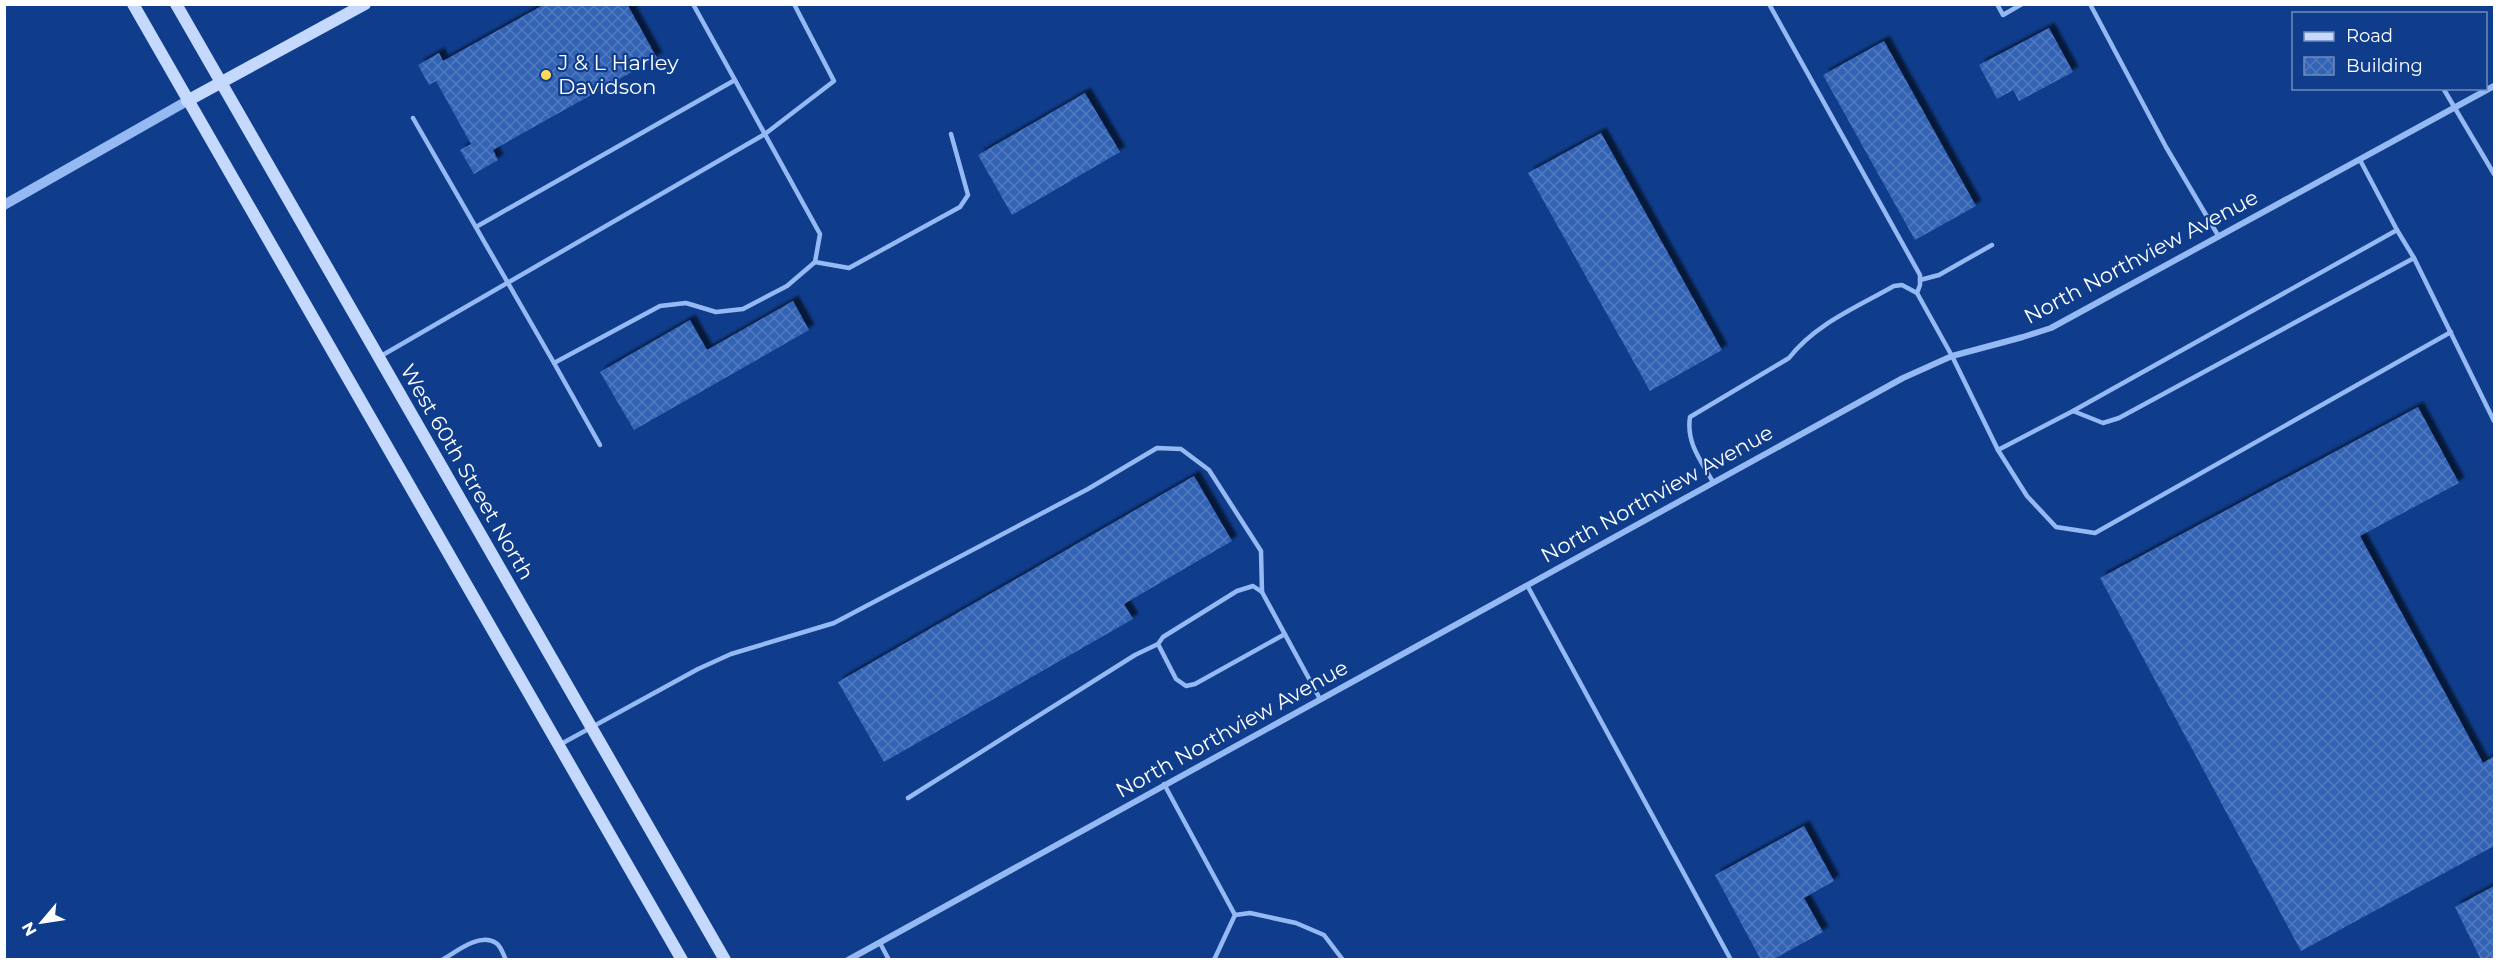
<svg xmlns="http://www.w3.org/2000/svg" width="2499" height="964" font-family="Montserrat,sans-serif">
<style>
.building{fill:url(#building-cross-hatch);filter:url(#shadow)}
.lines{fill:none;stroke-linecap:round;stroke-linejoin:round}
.service{stroke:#95b9f3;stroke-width:4.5}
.minor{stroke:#95b9f3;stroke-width:6}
.tertiary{stroke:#95b9f3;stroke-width:10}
.secondary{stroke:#c4d9fd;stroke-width:12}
.poi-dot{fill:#ffda57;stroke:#0f3d8c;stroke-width:2}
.labels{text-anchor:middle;stroke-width:4.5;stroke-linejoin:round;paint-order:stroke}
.poi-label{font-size:21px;fill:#fff;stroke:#0f3d8c;text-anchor:start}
.street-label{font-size:21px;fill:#fff;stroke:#0f3d8c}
</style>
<defs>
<pattern id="building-cross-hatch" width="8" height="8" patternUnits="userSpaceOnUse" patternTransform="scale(1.5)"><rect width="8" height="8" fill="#3363b4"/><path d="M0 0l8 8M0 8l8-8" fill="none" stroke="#527abf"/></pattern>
<filter id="shadow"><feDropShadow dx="5.5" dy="-5.5" stdDeviation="1.5" flood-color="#0009"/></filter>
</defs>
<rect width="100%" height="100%" fill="#0f3d8c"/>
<!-- building -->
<g class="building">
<polygon points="545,4 627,4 657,58 493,150 498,160 474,174 460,150 471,144 436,81 429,85 418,65 439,53 443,61"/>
<polygon points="2049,28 2073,72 2019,101 2013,90 1997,99 1979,65"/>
<polygon points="1884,41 1976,206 1915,240 1823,75"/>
<polygon points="1085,93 1120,152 1012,215 978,155"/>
<polygon points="1601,133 1722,350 1650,391 1528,173"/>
<polygon points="793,301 809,330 634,430 600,372 690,320 707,350"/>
<polygon points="2418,407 2459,483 2360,536 2483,763 2494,756 2494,846 2301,951 2100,578"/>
<polygon points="1194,476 1232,541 1124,604 1133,619 884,762 838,682"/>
<polygon points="1804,826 1834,881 1804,898 1823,932 1772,960 1761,960 1715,875"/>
<polygon points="2494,886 2494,960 2481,960 2455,907"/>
</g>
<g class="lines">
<!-- service -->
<g class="service">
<polyline points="1769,4 1920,275 1920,285 1917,293"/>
<polyline points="1997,4 2003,15 2022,4"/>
<polyline points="2090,4 2166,147 2219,237"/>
<polyline points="2443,88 2494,174"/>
<polyline points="413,118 554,363 660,306 686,303 716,312 743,309 787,286 815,262 820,234 693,4"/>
<polyline points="2360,160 2397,230 2414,258 2494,421"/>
<polyline points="476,227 735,80"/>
<polyline points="815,262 849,268 960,207 968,195 951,134"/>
<polyline points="1920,280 1939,275 1992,245"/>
<polyline points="381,356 765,134 834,81 794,4"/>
<polyline points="554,363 600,445"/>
<polyline points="2073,411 2103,423 2119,418 2414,258"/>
<polyline points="1998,450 2073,411 2397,230"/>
<path d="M1713 482C1701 461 1686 443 1690 417L1789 358C1815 324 1857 307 1894 286L1902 285 1917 293 1952 356 1998 450 2027 496 2056 527 2095 533 2451 332"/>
<polyline points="1527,585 1731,960"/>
<polyline points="1285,634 1195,684 1186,686 1176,679 1158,644 1163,637 1237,591 1253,586 1262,592 1320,699"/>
<polyline points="561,744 698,669 731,654 834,623 1088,489 1157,448 1181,449 1209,470 1261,551 1262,592"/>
<polyline points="1164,784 1235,915 1214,960"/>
<polyline points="908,798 1135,655 1158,644"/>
<polyline points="1235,915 1250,913 1296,923 1324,935 1343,960"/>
<polyline points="880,943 889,960"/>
<path d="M442 960C456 952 480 932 496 943 501 946 503 954 506 960"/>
</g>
<!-- minor -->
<polyline class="minor" points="848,960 1903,378 1952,356 2023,337 2051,328 2494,86"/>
<!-- tertiary -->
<polyline class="tertiary" points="4,205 187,101"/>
<!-- secondary -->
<g class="secondary">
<polyline points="133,4 682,960"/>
<polyline points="176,4 725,960"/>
<polyline points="187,101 365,4"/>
</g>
</g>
<!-- markers -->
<circle class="poi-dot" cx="546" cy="75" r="6"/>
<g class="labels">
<!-- poi labels -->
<g class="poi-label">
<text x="558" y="70">J &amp; L Harley<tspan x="558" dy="24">Davidson</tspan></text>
</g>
<!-- street labels -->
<g class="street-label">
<text transform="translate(2141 257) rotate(-28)" y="7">North Northview Avenue</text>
<text transform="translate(467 472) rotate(60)" y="7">West 60th Street North</text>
<text transform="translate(1657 494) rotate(-29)" y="7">North Northview Avenue</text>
<text transform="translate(1232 729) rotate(-29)" y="7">North Northview Avenue</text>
</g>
</g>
<!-- border -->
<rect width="2499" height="964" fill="none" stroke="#ffffff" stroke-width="12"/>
<!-- legend -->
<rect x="2292" y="12" width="195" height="78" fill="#0f3d8c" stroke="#6f8bba" stroke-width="1.5"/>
<rect x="2304" y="32" width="30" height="9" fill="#c4d9fd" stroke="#6f8bba" stroke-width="1.5"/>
<text x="2346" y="42" font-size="18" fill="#ffffff">Road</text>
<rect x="2304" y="57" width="30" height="18" fill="url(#building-cross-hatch)" stroke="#6f8bba" stroke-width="1.5"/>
<text x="2346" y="72" font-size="18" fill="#ffffff">Building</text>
<!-- north arrow -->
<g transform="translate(42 922) rotate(241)" stroke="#0f3d8c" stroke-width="4.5" paint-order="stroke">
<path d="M0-4.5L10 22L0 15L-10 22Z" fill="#ffffff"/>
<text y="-9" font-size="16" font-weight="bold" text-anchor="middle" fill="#ffffff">N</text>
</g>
</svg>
